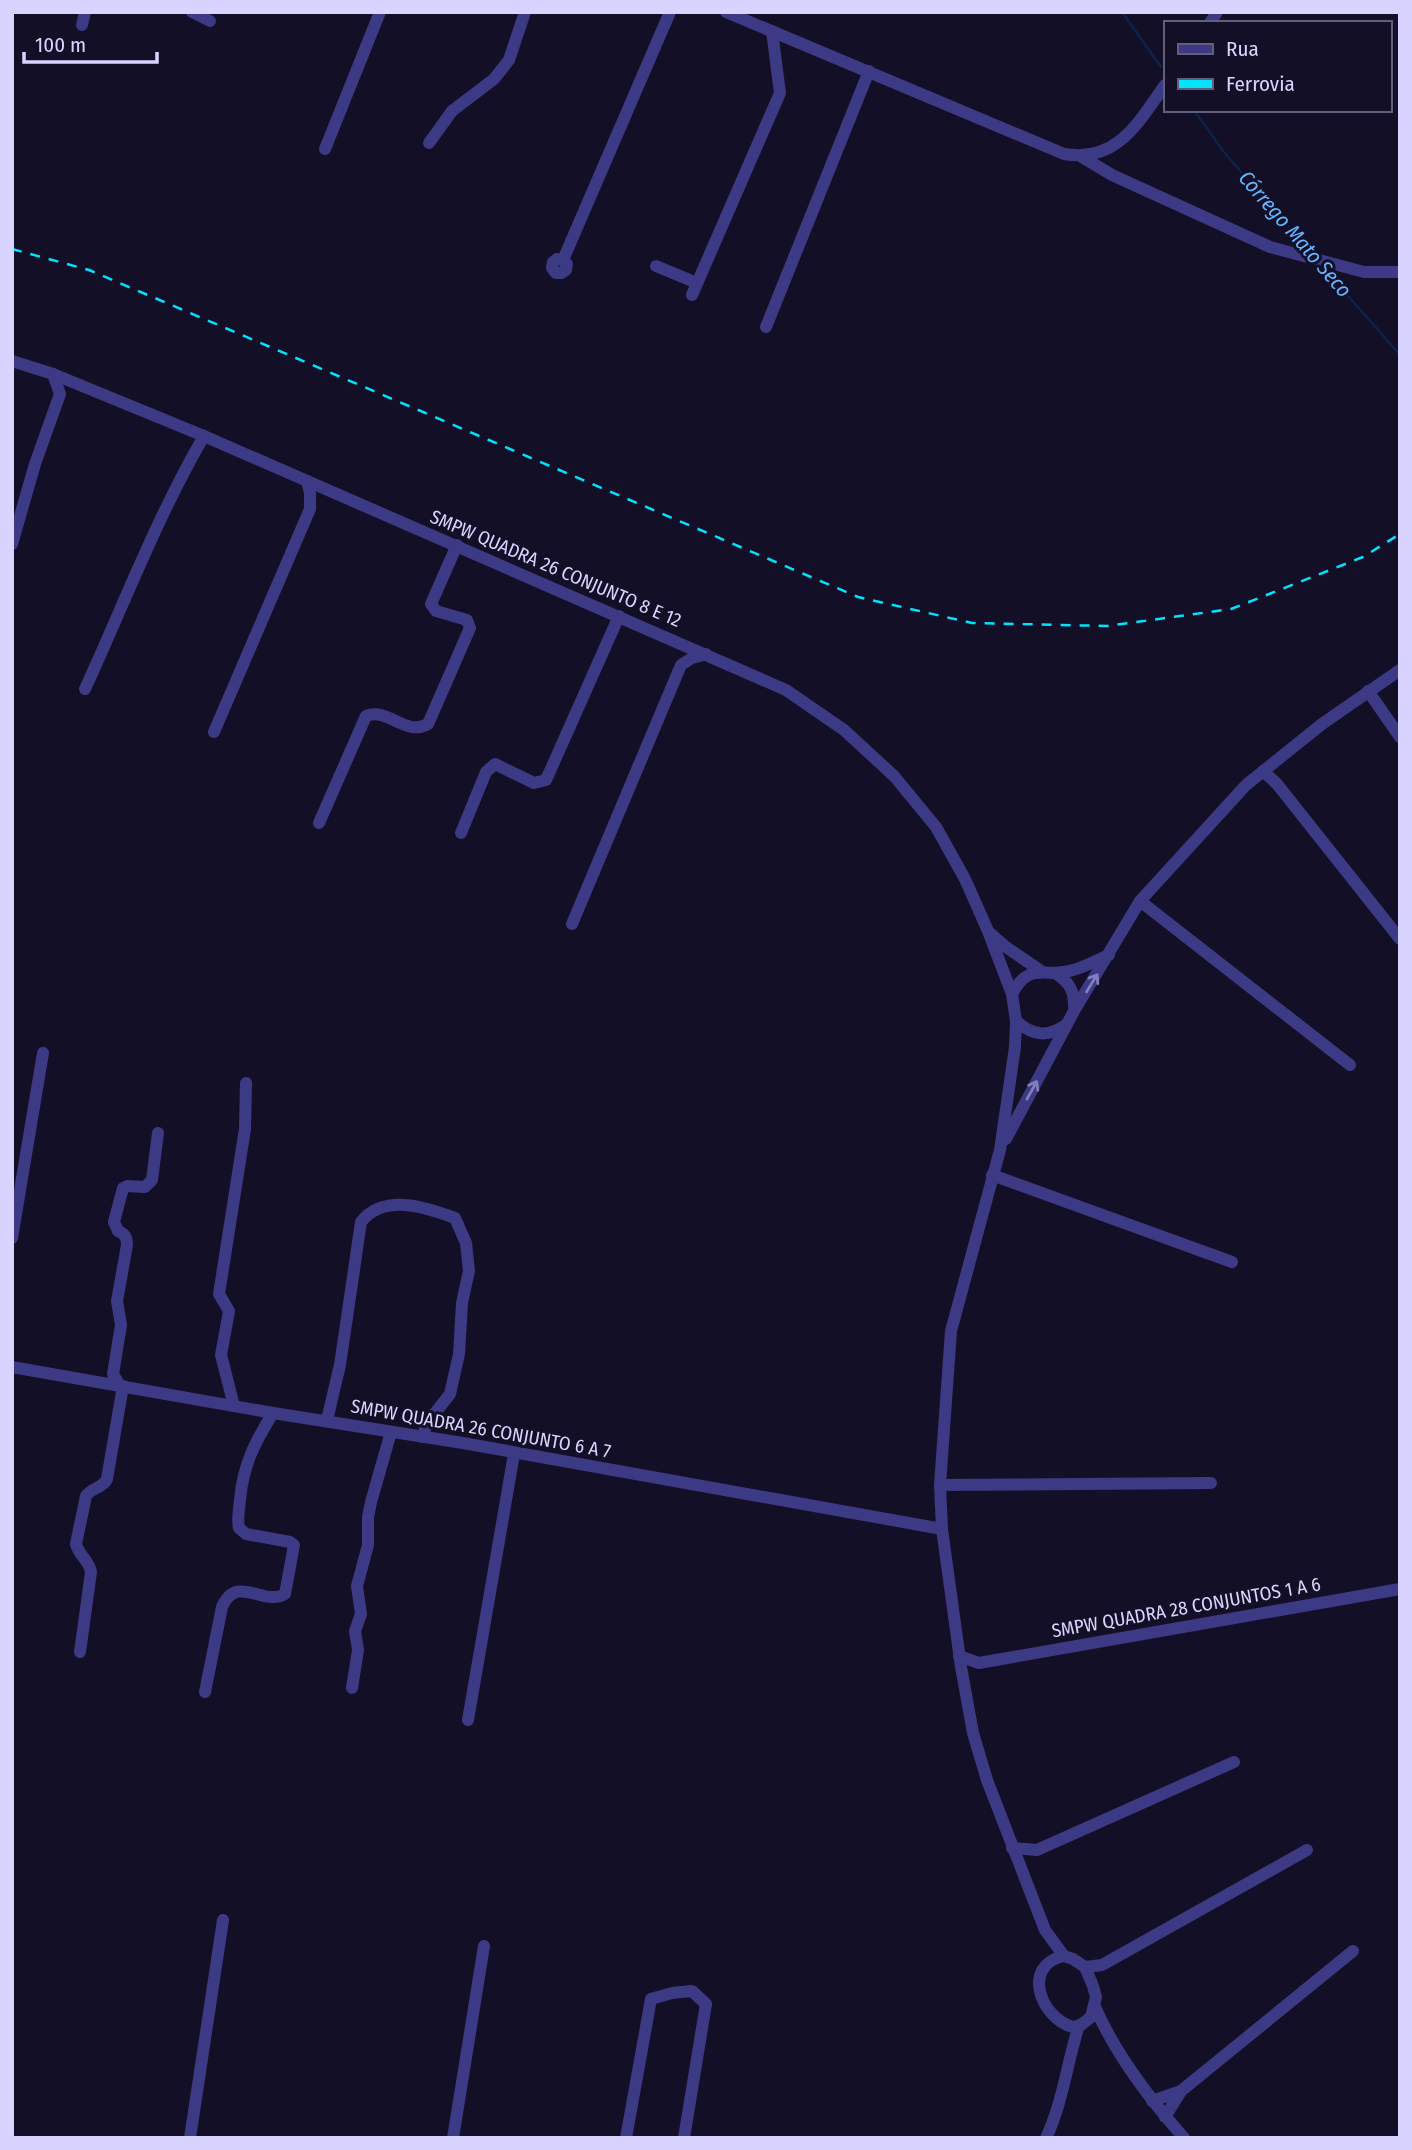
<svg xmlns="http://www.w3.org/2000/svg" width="1412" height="2150" font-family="'Fira Sans Condensed',sans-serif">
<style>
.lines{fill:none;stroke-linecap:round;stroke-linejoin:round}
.stream{stroke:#0c2248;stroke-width:2.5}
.minor{stroke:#3d3a85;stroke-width:12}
.rail{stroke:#00e5ff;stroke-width:2.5;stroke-dasharray:10 9;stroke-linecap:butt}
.oneway{stroke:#837fbc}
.labels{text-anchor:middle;stroke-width:6;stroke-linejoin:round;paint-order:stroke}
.street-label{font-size:19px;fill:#d9d4ff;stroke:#130f26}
.water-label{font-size:21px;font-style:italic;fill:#62b6ff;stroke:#130f26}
</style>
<rect width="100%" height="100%" fill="#130f26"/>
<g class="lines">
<!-- stream -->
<g class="stream">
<polyline points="1122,12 1161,67"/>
<polyline points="1194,110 1224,152 1309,251"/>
<polyline points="1320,264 1400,355"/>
</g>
<!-- minor -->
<g class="minor">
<polyline points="192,12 210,21"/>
<path d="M726 12 1064 154C1117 163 1138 123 1165 85"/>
<polyline points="1210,23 1217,12"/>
<polyline points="82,25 85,12"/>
<polyline points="429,143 452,111 494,79 509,60 525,12"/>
<polyline points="325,149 380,12"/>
<polyline points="1082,157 1112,175 1270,247 1364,272 1400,272"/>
<polyline points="563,260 557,259 553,262 552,268 556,273 561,273 566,270 567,264 563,260 670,12"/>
<polyline points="656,266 697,283"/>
<polyline points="692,295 780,93 772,31"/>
<polyline points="766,327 869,71"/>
<path d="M12 361 53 374 204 436 786 690 844 730 894 776 936 827 965 879 988 931 1012 994 1016 1021 1015 1047 1000 1150 951 1331 940 1485 942 1529 961 1667 973 1733 987 1780 1045 1930 1064 1956 1073 1959 1085 1967 1093 1986 1096 1997 1091 2017 1081 2025 1073 2027C1040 2018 1021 1965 1064 1956"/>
<polyline points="12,544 35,464 60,394 53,374"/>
<path d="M85 689C124 604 157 517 204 436"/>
<polyline points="1368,691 1400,737"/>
<polyline points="214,732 310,509 310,493 307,481"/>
<polyline points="1263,771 1277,784 1400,939"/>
<path d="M319 823 366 716C388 707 406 737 428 724L470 628 467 620 436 611 431 604 457 545"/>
<polyline points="461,833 486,772 495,764 534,783 546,780 619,616"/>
<polyline points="1140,901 1350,1065"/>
<polyline points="572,924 681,665 692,658 706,654"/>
<polyline points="991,934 1006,947 1041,971"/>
<path d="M1055 973C1070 982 1075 992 1074 1010"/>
<path d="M1012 994C1030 960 1045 979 1073 970 1085 967 1097 960 1109 955"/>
<path d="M1016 1021C1033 1036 1048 1038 1067 1024"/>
<polyline points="1006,1139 1074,1011 1140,901 1246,785 1322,724 1400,670"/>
<polyline points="992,1175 1232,1262"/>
<polyline points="12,1238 43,1053"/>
<polyline points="12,1367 273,1413 463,1443 942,1529"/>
<path d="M120 1386 113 1374 121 1325 117 1301 127 1245C127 1237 125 1234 118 1231L114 1222 123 1188 127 1186 145 1187 152 1180 158 1133"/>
<polyline points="234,1406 221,1355 229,1311 219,1294 245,1129 246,1083"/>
<path d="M327 1420 340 1365 361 1222C384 1193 425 1207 455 1218L466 1243 469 1271 462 1303 459 1354 450 1394 428 1422 422 1437"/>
<polyline points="940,1485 1211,1483"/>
<path d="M80 1652 91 1572C89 1560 79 1556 76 1544L86 1496C91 1488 103 1488 107 1479L123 1386"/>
<polyline points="959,1656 979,1663 1400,1589"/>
<polyline points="352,1688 358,1650 355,1631 361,1614 357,1586 368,1545 368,1517 371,1502 391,1432"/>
<path d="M205 1692 222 1607C237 1573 264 1607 285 1594L294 1545 290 1542 246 1534 239 1528C237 1519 239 1509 240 1500 243 1465 255 1442 273 1413"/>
<polyline points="468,1720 514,1454"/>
<polyline points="1012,1848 1037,1850 1234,1762"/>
<polyline points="1085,1967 1102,1965 1307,1850"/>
<path d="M1095 2007C1116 2055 1149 2098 1184 2138"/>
<polyline points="1152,2101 1181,2091"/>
<polyline points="1165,2117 1181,2091 1353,1951"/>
<polyline points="190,2138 223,1920"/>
<polyline points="453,2138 484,1946"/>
<polyline points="626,2138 651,1999 672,1993 692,1991 706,2004 684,2138"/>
<path d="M1046 2138C1063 2102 1067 2063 1079 2025"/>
</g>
<!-- rail -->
<polyline class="rail" points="12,249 89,270 858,597 972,623 1107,626 1231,609 1363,557 1400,534"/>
</g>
<!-- one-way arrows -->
<defs><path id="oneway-shaft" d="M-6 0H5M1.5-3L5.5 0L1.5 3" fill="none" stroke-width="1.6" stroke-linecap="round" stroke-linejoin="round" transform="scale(1.75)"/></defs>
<g class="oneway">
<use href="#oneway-shaft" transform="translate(1092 983) rotate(-58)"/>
<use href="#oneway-shaft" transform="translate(1032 1090) rotate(-61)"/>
</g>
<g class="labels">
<!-- street labels -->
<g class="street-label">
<text transform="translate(556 568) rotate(23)" y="7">SMPW QUADRA 26 CONJUNTO 8 E 12</text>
<text transform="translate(481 1428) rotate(10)" y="7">SMPW QUADRA 26 CONJUNTO 6 A 7</text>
<text transform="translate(1186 1607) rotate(-10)" y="7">SMPW QUADRA 28 CONJUNTOS 1 A 6</text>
</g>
<!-- water labels -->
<g class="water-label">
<text transform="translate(1295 234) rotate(49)" y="7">Córrego Mato Seco</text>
</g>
</g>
<!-- border -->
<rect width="1412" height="2150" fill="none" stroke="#d9d4ff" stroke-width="28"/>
<!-- legend -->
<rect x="1164" y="21" width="228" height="91" fill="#130f26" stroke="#625e7d" stroke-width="2"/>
<rect x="1178" y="44" width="35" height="10" fill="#3d3a85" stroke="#625e7d" stroke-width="2"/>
<text x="1226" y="56" font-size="21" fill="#d9d4ff">Rua</text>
<rect x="1178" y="79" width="35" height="10" fill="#00e5ff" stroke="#625e7d" stroke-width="2"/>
<text x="1226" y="91" font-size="21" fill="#d9d4ff">Ferrovia</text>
<!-- scale -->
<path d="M24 52v10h133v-10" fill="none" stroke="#d9d4ff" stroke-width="3.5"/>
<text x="35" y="52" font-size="21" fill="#d9d4ff" stroke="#130f26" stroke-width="5" paint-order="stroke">100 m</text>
</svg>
